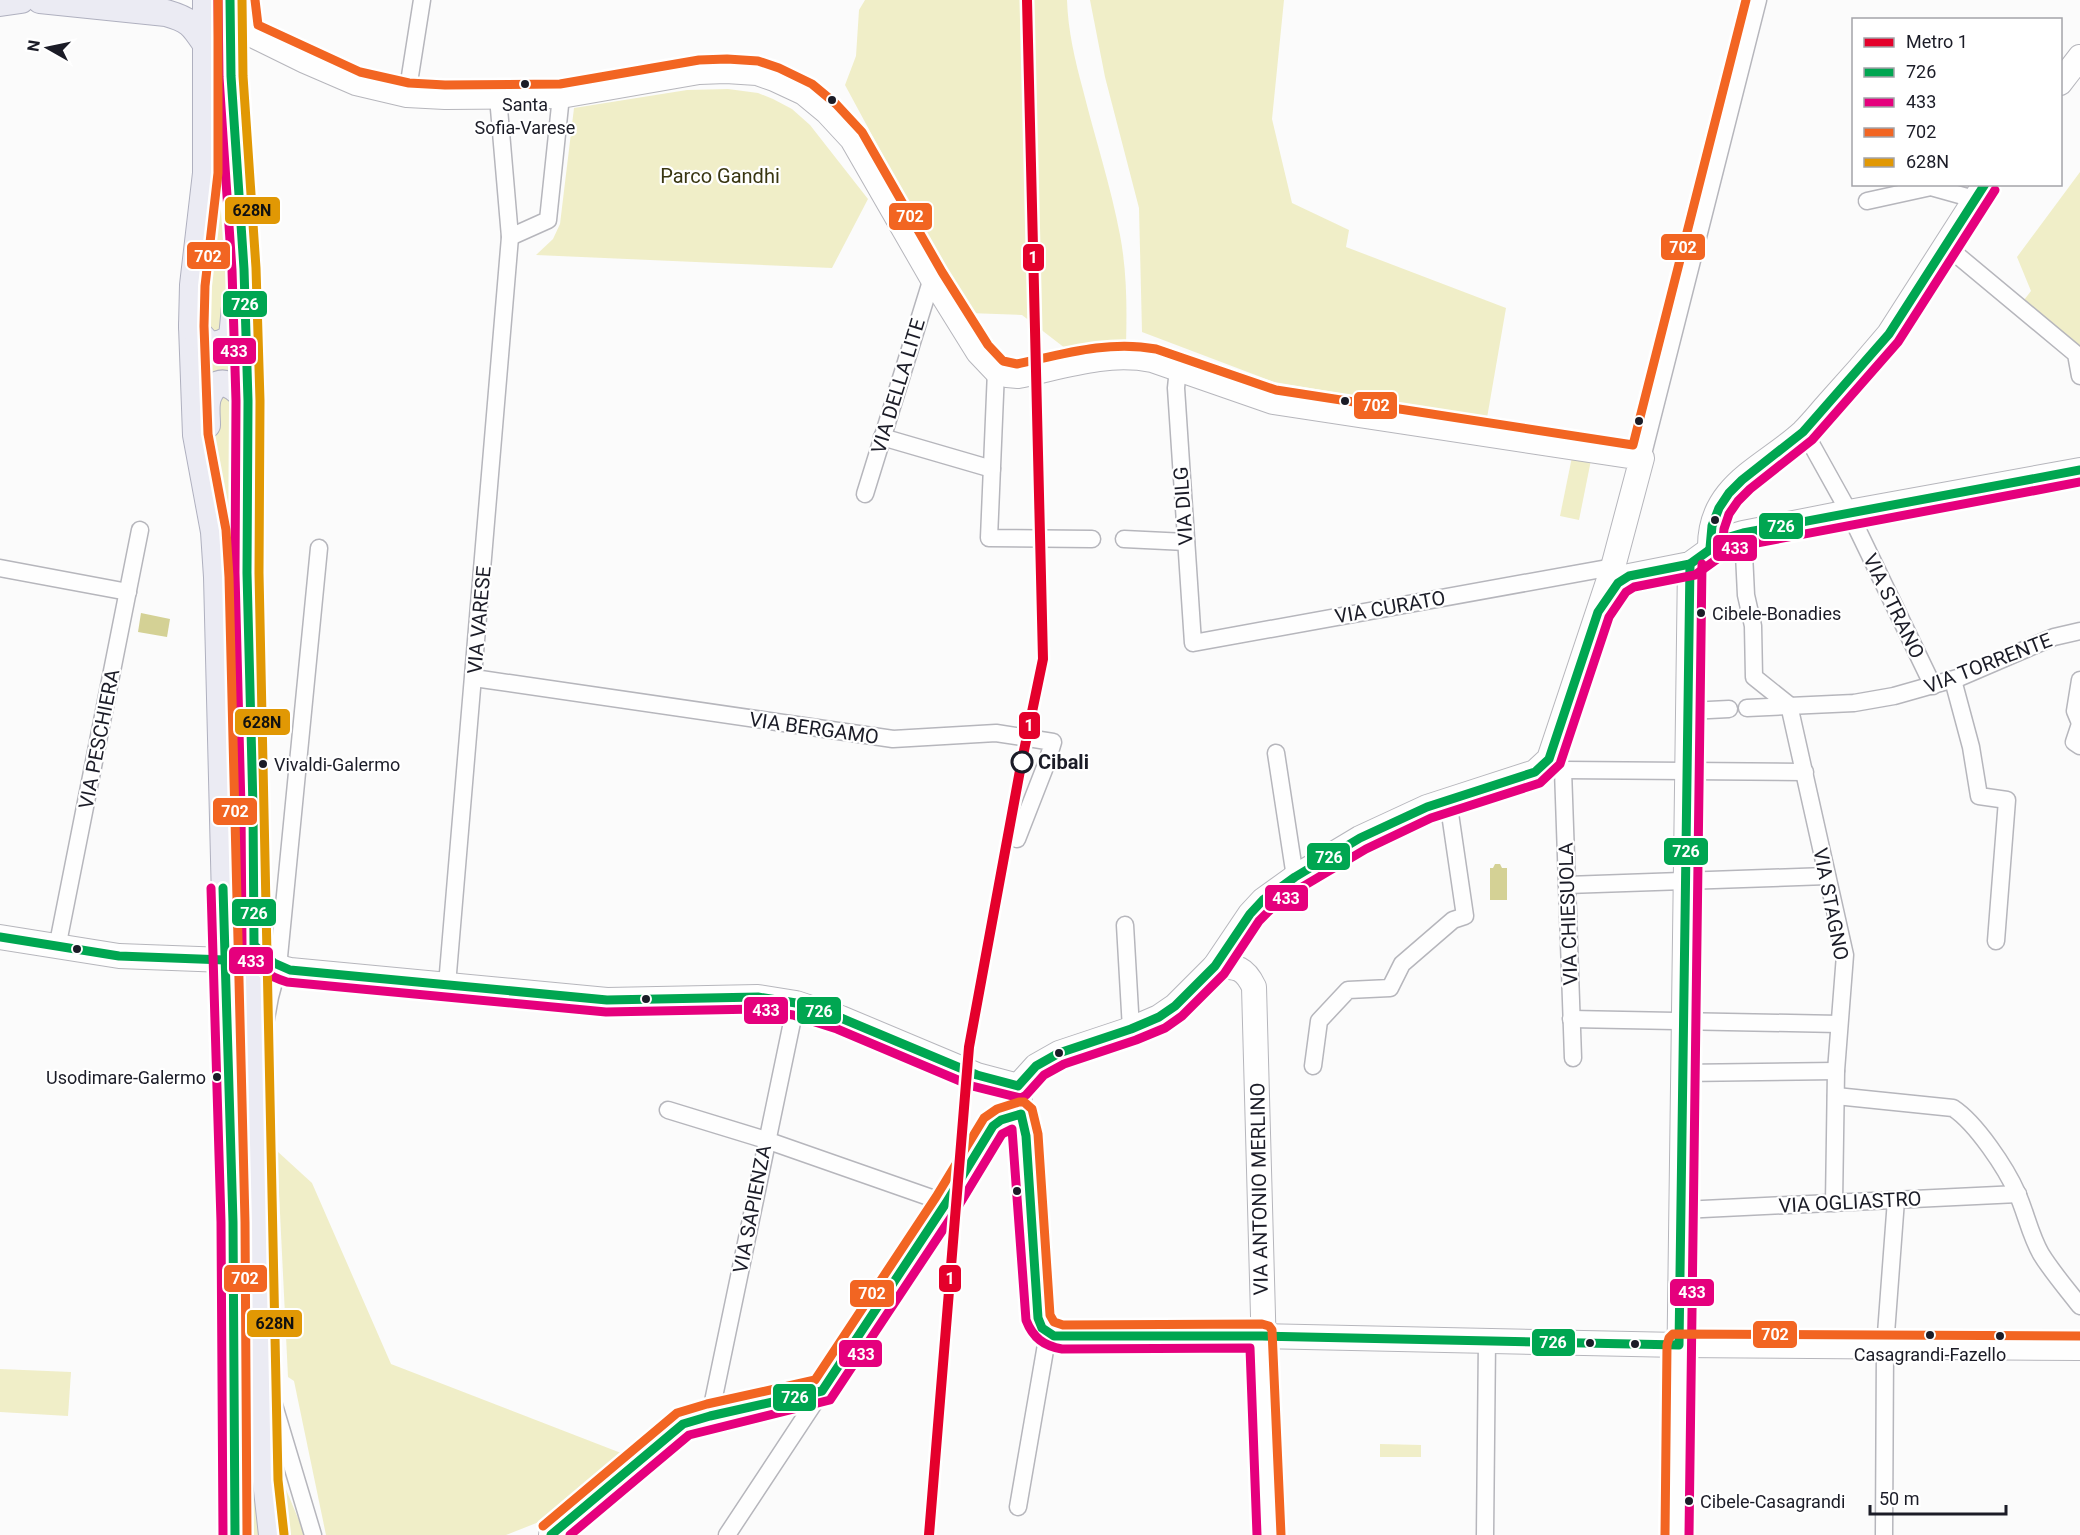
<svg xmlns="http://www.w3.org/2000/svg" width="2080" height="1535" font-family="Roboto,sans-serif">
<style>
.green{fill:#f0eec8}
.water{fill:#d4d195}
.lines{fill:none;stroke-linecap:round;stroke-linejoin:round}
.street-casing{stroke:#b6b6bc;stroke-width:19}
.secondary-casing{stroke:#b6b6bc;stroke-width:26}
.primary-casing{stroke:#afb0bf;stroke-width:28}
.street{stroke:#fefefe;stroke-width:16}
.secondary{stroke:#fefefe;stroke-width:24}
.primary{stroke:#ebebf3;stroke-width:26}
.bus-1-casing{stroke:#fff;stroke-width:14}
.bus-2-casing{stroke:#fff;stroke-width:14}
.bus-3-casing{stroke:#fff;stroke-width:14}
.bus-4-casing{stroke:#fff;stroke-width:14}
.bus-1{stroke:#00a651;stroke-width:9}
.bus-2{stroke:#e5007d;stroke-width:9}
.bus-3{stroke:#f26522;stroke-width:9}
.bus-4{stroke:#e19804;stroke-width:9}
.metro-1-casing{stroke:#fff;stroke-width:15}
.metro-1{stroke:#e4002b;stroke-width:10}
.bus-dot{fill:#1b1c27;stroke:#fff;stroke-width:2}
.stop-dot{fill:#fff;stroke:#1b1c27;stroke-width:3}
.labels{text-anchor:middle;stroke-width:4.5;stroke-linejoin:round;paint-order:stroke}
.bus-label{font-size:18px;fill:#1b1c27;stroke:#fff;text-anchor:start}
.park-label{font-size:20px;fill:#393611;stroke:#fff}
.street-label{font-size:20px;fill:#1b1c27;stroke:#fff}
.stop-label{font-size:20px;font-weight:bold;fill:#1b1c27;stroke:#fff;text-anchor:start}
.line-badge{stroke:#fff;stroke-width:2}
.badge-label{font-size:16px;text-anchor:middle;font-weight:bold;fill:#fff}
.pale-badge-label{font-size:16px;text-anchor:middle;font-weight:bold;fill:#111}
</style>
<rect width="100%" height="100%" fill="#fbfbfb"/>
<!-- green -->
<g class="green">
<polygon points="215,0 221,0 228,316 225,332 205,331 202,288"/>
<path d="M865 0H1067C1068 31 1075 60 1083 90 1095 138 1111 187 1120 235 1127 272 1127 308 1126 345L1074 355 1022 315 968 313 845 85 856 56 859 10Z"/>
<polygon points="1090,0 1284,0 1272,119 1292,203 1349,230 1346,247 1506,308 1487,418 1274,382 1142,332 1139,208 1105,77"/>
<polygon points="728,89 758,93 773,99 792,109 810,125 868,199 832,268 536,255 553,239 560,224 574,108 687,90"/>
<polygon points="2080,172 2080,350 2065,335 2024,300 2031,291 2017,257"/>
<polygon points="234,349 237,375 205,380 204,354"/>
<path d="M217 394 237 399 234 587 232 589 229 587C228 558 227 529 223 499 218 460 210 434 217 394Z"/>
<polygon points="1572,457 1591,460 1579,520 1560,516"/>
<polygon points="232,628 236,630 261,1535 251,1535 249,1476 230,631"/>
<polygon points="277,1151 312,1183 391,1364 621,1453 544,1520 506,1535 326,1535 294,1381 288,1377"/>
<polygon points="0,1369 71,1372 68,1416 0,1412"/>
<polygon points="1380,1444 1421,1445 1421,1457 1380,1457"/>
<polygon points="282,1483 285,1487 305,1535 285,1535 280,1484"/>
</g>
<!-- water -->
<g class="water">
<polygon points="141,613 170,619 167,637 138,632"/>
<polygon points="1495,864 1500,864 1502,868 1507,868 1507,900 1490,900 1490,868 1493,868"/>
</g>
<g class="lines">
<defs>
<g id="street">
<polyline points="407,95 422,0"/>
<polyline points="1867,201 1931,187 1974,199"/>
<polyline points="510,237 548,220 561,96"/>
<polyline points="1945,245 2076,354 2080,376"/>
<polyline points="1178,369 1176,388 1193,643 1613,567"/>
<polyline points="996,371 989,538 1092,539"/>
<polyline points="1804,431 1849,512 1933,686"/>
<polyline points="882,437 992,469"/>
<polyline points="1642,458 1758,0"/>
<polyline points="865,494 932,278"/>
<polyline points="1743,533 1746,595 1753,626 1754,677 1789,705 1845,955 1836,1071 1834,1203"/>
<polyline points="1124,539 1186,542"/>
<polyline points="0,568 128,592"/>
<polyline points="474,678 893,739 996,733 1053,742 1047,762 1017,839"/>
<polyline points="1953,680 1971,747 1979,796 2007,800 1996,941"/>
<polyline points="2080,680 2075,711 2080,723"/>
<polyline points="1747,708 1854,703 1894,696 1961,677 2054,637 2080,631"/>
<polyline points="1689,711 1729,709"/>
<polyline points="2080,724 2074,742 2080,746"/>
<polyline points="1276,753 1295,877"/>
<polyline points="1563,770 1573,1058"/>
<polyline points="1563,770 1805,772"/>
<polyline points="1567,885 1827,876"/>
<polyline points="1125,925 1131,1029"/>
<polyline points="57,948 140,530"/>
<polyline points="447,985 510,237 498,97"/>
<polyline points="1571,1019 1839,1024"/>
<polyline points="265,1024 270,997 278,967 319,548"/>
<polyline points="1313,1066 1319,1021 1348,990 1390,988 1402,964 1453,920 1465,916 1448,800"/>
<polyline points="1682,1073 1836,1071"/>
<path d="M1836 1096 1953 1108C1976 1123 2006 1168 2017 1193 2026 1213 2030 1235 2041 1254 2052 1272 2067 1289 2080 1306"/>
<polyline points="668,1110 766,1140 946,1203"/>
<polyline points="1682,1210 2018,1194"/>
<polyline points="271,1395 313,1535"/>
<polyline points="710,1416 796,1003"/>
<polyline points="1018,1507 1048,1333"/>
<polyline points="727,1535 822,1391"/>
<polyline points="1485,1535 1487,1340"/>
<polyline points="1884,1535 1885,1347 1896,1200"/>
</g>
<g id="secondary">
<path d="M243 0 245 26 250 34 305 61 356 83 407 95 445 97 561 96 699 72 726 71 757 73 774 79 804 93 827 112 852 139 932 278 978 352 996 371 1007 375 1018 376C1062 367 1106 351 1152 360L1273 402 1642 458 1613 567 1549 759 1535 772 1427 807 1360 838 1295 877 1263 900 1250 914 1215 966 1175 1006 1159 1017 1131 1029 1059 1053 1036 1066 1018 1086"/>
<polyline points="2060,83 2080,57"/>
<path d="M1710 548C1709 485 1764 468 1803 432 1812 423 1820 413 1828 404 1849 381 1869 358 1889 334L1985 184"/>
<polyline points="1606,600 1618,583 1629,576 1690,564 1726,538 1743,533 1849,512 2080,470"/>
<polyline points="0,937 119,956 225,960"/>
<path d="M254 945C265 957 273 966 290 970L607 1000 758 997 796 1003 841 1018 977 1075 1018 1086"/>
<path d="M1215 966C1236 967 1244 966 1254 987L1269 1535"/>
<polyline points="1018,1086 1021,1114 1026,1136 1038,1318 1042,1328 1054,1336 1262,1336 1679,1345 2080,1348"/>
<polyline points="551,1535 683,1424 710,1416 822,1391 946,1203 993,1126 1001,1120 1021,1114"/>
<polyline points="1677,1535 1690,564"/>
</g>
<g id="primary">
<path d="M40 0 166 13C191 20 193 25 207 46"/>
<polyline points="206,0 206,173 193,285 192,326 196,435 214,532 217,577 233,1222 235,1535"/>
<polyline points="230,0 231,76 244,269 248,401 247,573 266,1481 272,1535"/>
<polyline points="0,3 21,0"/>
<path d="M192 326 208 344C218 345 224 343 232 337L235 307"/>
<path d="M207 425C207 416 205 403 209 395 220 371 238 390 248 401"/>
</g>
</defs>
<!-- street casing -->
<use href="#street" class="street-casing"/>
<!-- secondary casing -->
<use href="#secondary" class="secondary-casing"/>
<!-- primary casing -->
<use href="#primary" class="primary-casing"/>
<!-- street -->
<use href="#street" class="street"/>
<!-- secondary -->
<use href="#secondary" class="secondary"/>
<!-- primary -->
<use href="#primary" class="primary"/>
<defs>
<g id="bus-1">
<polyline points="230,0 231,76 244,269 248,401 247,573 253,808 254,945 274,963 290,970 607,1000 758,997 796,1003 841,1018 977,1075 1018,1086 1036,1066 1059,1053 1131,1029 1159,1017 1175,1006 1215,966 1250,914 1263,900 1295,877 1360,838 1427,807 1535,772 1549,759 1598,612 1618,583 1629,576 1690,564 1726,538 1743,533 2080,470"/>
<polyline points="1710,548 1712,526 1719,508 1729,493 1742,480 1803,432 1889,334 1985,184"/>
<polyline points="223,888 233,1222 235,1535"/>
<polyline points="0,937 119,956 225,960"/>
<polyline points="551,1535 683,1424 710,1416 822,1391 946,1203 993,1126 1001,1120 1021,1114 1026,1136 1038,1318 1042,1328 1054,1336 1262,1336 1679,1345 1690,564"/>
</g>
<g id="bus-2">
<path d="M218 0 219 77 232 270 236 401 235 573 241 808 242 946C248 964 270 977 287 982L606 1012 757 1009 793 1015 837 1029 972 1086 1021 1098 1026 1095 1044 1075 1064 1064 1136 1040 1165 1028 1182 1016 1224 974 1259 921 1271 909 1302 887 1366 849 1431 818 1540 783 1560 764 1609 617 1626 592 1634 587 1695 575 1731 549 1746 545 2080 482"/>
<polyline points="1722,549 1724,529 1729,514 1738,501 1750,489 1812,440 1898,342 1995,190"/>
<polyline points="211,888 221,1222 223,1535"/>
<path d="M570 1535 689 1435 830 1400 956 1210 1002 1134 1012 1129 1026 1320C1033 1338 1044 1346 1062 1349L1250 1348 1257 1535"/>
<polyline points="1689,1535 1702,564"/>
</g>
<g id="bus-3">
<polyline points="218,0 218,173 205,286 204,326 208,434 226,530 229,577 245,1222 247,1535"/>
<path d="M255 0 258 25 360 72 409 83 445 85 560 84 699 60 727 59 758 61 779 68 812 84 836 104 862 132 942 272 988 345 1003 361 1017 364C1063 354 1109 340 1156 349L1276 390 1633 445 1746 0"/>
<polyline points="543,1526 677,1413 707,1404 815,1380 936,1197 984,1118 997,1109 1019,1102 1024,1102 1032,1109 1038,1134 1050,1315 1054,1322 1063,1325 1262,1324 1269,1326 1272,1330 1281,1535"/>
<polyline points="1665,1535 1667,1345 1669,1338 1673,1334 2080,1336"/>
</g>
<polyline id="bus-4" points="242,0 243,76 256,268 260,401 259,573 278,1480 284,1534"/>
</defs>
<!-- bus-1 casing -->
<use href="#bus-1" class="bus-1-casing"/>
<!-- bus-2 casing -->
<use href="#bus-2" class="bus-2-casing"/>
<!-- bus-3 casing -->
<use href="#bus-3" class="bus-3-casing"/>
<!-- bus-4 casing -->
<use href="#bus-4" class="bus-4-casing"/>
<!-- bus-1 -->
<use href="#bus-1" class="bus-1"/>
<!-- bus-2 -->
<use href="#bus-2" class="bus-2"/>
<!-- bus-3 -->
<use href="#bus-3" class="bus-3"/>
<!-- bus-4 -->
<use href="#bus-4" class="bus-4"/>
<defs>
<polyline id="metro-1" points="929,1535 969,1047 1021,765 1043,659 1027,0"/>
</defs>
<!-- metro-1 casing -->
<use href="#metro-1" class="metro-1-casing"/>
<!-- metro-1 -->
<use href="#metro-1" class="metro-1"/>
</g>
<!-- markers -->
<g class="bus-dot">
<circle cx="525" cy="84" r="5"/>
<circle cx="832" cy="100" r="5"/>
<circle cx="1345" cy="401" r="5"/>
<circle cx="1639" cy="421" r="5"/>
<circle cx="1715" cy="520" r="5"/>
<circle cx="1701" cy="613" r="5"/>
<circle cx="263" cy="764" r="5"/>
<circle cx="77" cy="949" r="5"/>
<circle cx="646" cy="999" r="5"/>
<circle cx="1059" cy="1053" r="5"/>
<circle cx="217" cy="1077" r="5"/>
<circle cx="1017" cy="1191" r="5"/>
<circle cx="1930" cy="1335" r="5"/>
<circle cx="2000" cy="1336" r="5"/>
<circle cx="1590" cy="1343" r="5"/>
<circle cx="1635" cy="1344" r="5"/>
<circle cx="1689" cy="1501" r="5"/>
</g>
<circle class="stop-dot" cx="1022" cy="762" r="10"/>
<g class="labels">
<!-- bus labels -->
<g class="bus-label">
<text x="525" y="111" text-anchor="middle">Santa<tspan x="525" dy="23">Sofia-Varese</tspan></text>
<text x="1712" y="620">Cibele-Bonadies</text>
<text x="274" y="771">Vivaldi-Galermo</text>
<text x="206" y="1084" text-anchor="end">Usodimare-Galermo</text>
<text x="1930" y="1361" text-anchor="middle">Casagrandi-Fazello</text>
<text x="1700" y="1508">Cibele-Casagrandi</text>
</g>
<!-- park labels -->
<g class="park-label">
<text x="720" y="183">Parco Gandhi</text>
</g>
<!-- street labels -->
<g class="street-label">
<text transform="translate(898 386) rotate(-73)" y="7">VIA DELLA LITE</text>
<text transform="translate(1183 506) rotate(-94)" y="7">VIA DILG</text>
<text transform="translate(1894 606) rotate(64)" y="7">VIA STRANO</text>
<text transform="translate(1390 607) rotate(-10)" y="7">VIA CURATO</text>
<text transform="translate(479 620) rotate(-85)" y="7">VIA VARESE</text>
<text transform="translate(1988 663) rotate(-21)" y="7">VIA TORRENTE</text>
<text transform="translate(814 728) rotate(8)" y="7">VIA BERGAMO</text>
<text transform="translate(99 739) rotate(-79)" y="7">VIA PESCHIERA</text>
<text transform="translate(1831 904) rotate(79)" y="7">VIA STAGNO</text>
<text transform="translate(1568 914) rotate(-92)" y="7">VIA CHIESUOLA</text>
<text transform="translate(1259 1189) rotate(-91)" y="7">VIA ANTONIO MERLINO</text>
<text transform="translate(1850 1202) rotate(-3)" y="7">VIA OGLIASTRO</text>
<text transform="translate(752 1209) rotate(-79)" y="7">VIA SAPIENZA</text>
</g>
<!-- stop labels -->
<g class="stop-label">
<text x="1038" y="769">Cibali</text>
</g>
</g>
<g class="line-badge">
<rect x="224" y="196" width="57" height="29" rx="6" fill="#e19804"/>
<rect x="888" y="202" width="45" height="29" rx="6" fill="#f26522"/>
<rect x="1660" y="233" width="46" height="28" rx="6" fill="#f26522"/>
<rect x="186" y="241" width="45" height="29" rx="6" fill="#f26522"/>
<rect x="1022" y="243" width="23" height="29" rx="6" fill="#e4002b"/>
<rect x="222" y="290" width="46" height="28" rx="6" fill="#00a651"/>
<rect x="212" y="337" width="45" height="28" rx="6" fill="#e5007d"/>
<rect x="1353" y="391" width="45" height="29" rx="6" fill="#f26522"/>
<rect x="1758" y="512" width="46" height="28" rx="6" fill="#00a651"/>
<rect x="1712" y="534" width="46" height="28" rx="6" fill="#e5007d"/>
<rect x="234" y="708" width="57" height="28" rx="6" fill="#e19804"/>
<rect x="1018" y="711" width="23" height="29" rx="6" fill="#e4002b"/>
<rect x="212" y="797" width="46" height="29" rx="6" fill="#f26522"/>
<rect x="1663" y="837" width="46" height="29" rx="6" fill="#00a651"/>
<rect x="1306" y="842" width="45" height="29" rx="6" fill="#00a651"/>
<rect x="1264" y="884" width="45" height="28" rx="6" fill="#e5007d"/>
<rect x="231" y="898" width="46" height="29" rx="6" fill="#00a651"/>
<rect x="228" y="946" width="46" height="29" rx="6" fill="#e5007d"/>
<rect x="743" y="996" width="46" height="29" rx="6" fill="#e5007d"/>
<rect x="796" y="996" width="46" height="29" rx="6" fill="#00a651"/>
<rect x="938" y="1264" width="24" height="29" rx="6" fill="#e4002b"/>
<rect x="223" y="1264" width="45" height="29" rx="6" fill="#f26522"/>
<rect x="1669" y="1278" width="46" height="29" rx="6" fill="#e5007d"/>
<rect x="849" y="1279" width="46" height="29" rx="6" fill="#f26522"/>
<rect x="246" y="1309" width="57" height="29" rx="6" fill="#e19804"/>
<rect x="1752" y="1320" width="46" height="29" rx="6" fill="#f26522"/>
<rect x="1531" y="1328" width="45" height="29" rx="6" fill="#00a651"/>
<rect x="838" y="1339" width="45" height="29" rx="6" fill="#e5007d"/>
<rect x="772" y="1383" width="45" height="29" rx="6" fill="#00a651"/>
</g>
<g class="badge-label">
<text x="910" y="222">702</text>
<text x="1683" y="253">702</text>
<text x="208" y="262">702</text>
<text x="1033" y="263">1</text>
<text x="245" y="310">726</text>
<text x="234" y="357">433</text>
<text x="1376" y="411">702</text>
<text x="1781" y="532">726</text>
<text x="1735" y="554">433</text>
<text x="1029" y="731">1</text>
<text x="235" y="817">702</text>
<text x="1686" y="857">726</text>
<text x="1329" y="863">726</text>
<text x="1286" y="904">433</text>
<text x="254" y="919">726</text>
<text x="251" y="967">433</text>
<text x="766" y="1016">433</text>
<text x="819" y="1017">726</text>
<text x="950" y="1284">1</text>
<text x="245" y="1284">702</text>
<text x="1692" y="1298">433</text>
<text x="872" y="1299">702</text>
<text x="1775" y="1340">702</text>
<text x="1553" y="1348">726</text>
<text x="861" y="1360">433</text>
<text x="795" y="1403">726</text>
</g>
<g class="pale-badge-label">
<text x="252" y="216">628N</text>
<text x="262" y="728">628N</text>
<text x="275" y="1329">628N</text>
</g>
<!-- legend -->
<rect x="1852" y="18" width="210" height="168" fill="#ffffff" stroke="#a4a4a9" stroke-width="1.5"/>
<rect x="1864" y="38" width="30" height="9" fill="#e4002b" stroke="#a4a4a9" stroke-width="1.5"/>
<text x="1906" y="48" font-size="18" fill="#1b1c27">Metro 1</text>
<rect x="1864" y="68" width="30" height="9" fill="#00a651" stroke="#a4a4a9" stroke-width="1.5"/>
<text x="1906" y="78" font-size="18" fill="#1b1c27">726</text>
<rect x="1864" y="98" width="30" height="9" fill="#e5007d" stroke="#a4a4a9" stroke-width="1.5"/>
<text x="1906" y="108" font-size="18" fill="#1b1c27">433</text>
<rect x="1864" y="128" width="30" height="9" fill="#f26522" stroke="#a4a4a9" stroke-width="1.5"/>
<text x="1906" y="138" font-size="18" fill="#1b1c27">702</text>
<rect x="1864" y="158" width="30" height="9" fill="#e19804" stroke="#a4a4a9" stroke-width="1.5"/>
<text x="1906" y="168" font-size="18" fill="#1b1c27">628N</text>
<!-- north arrow -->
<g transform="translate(48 48) rotate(279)" stroke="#ffffff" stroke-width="4.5" paint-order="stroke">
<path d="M0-4.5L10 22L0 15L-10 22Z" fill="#1b1c27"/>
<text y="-9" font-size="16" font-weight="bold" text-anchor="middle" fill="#1b1c27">N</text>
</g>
<!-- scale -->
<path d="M1870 1505v9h136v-9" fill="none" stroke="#1b1c27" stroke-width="3"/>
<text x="1879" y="1505" font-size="18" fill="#1b1c27" stroke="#ffffff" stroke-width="4.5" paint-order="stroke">50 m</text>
</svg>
